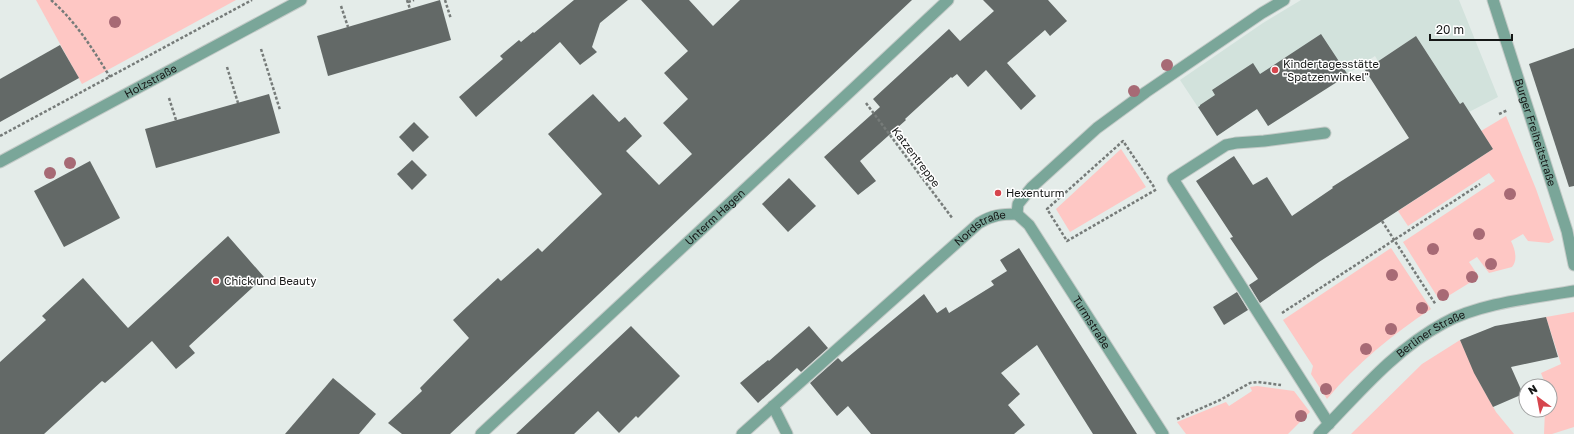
<svg xmlns="http://www.w3.org/2000/svg" width="1574" height="434" font-family="'Golos Text',sans-serif">
<style>
.built{fill:#d2e2dc}
.green{fill:#fec7c4}
.building{fill:#636967}
.lines{fill:none;stroke-linecap:round;stroke-linejoin:round}
.service-casing{stroke:#c3cac7;stroke-width:13}
.minor-casing{stroke:#c3cac7;stroke-width:13}
.tertiary-casing{stroke:#c3cac7;stroke-width:13}
.path{stroke:#767b79;stroke-width:2.5;stroke-dasharray:3 2;stroke-linecap:butt}
.service{stroke:#7aa699;stroke-width:11}
.minor{stroke:#7aa699;stroke-width:11}
.tertiary{stroke:#7aa699;stroke-width:11}
.tree{fill:#a76a75}
.poi-dot{fill:#d6454d;stroke:#fff;stroke-width:1.5}
.labels{text-anchor:middle;stroke-width:3;stroke-linejoin:round;paint-order:stroke}
.poi-label{font-size:11px;fill:#151716;stroke:#fff;text-anchor:start}
.street-label{font-size:11px;fill:#151716;stroke:#fff}
</style>
<rect width="100%" height="100%" fill="#e4ece9"/>
<!-- built -->
<polygon class="built" points="1301,0 1459,0 1498,97 1469,112 1463,102 1460,104 1416,36 1378,61 1375,56 1268,126 1257,109 1217,136 1180,80 1263,23"/>
<!-- green -->
<g class="green">
<polygon points="36,0 236,0 82,84"/>
<path d="M1506 116 1536 189 1554 240 1549 243 1528 241 1523 234 1511 241C1515 249 1518 260 1512 267L1489 273 1477 257 1469 262 1479 277 1440 301 1403 242 1495 181 1489 173 1408 226 1398 211 1493 149 1481 131Z"/>
<polygon points="1121,149 1146,187 1070,232 1056,209"/>
<path d="M1391 248 1431 309C1393 334 1356 364 1327 399L1311 374 1313 366 1283 320Z"/>
<polygon points="1574,312 1574,427 1552,434 1544,434 1545,410 1550,410 1550,386 1546,386 1541,373 1561,364 1546,317"/>
<polygon points="1460,340 1477,378 1496,412 1514,434 1351,434 1422,364"/>
<polygon points="1257,386 1294,391 1310,412 1288,434 1186,434 1177,422 1226,402 1229,406 1252,391 1250,387"/>
</g>
<!-- building -->
<g class="building">
<polygon points="440,0 451,40 328,76 317,36"/>
<polygon points="574,0 628,0 600,23 592,47 597,52 580,65 560,42 476,117 459,97 503,59 500,56 519,40 521,42 533,32 534,33"/>
<polygon points="641,0 689,0 713,26 740,0 912,0 450,434 402,434 388,423 422,391 420,388 469,338 453,320 498,278 501,281 538,248 542,252 602,194 548,134 593,94 619,122 625,117 642,136 626,151 659,185 692,154 663,123 688,99 664,73 688,51"/>
<polygon points="983,0 1048,0 1067,21 1050,36 1045,30 1007,63 1036,96 1021,110 986,70 968,87 957,74 952,78 951,77 905,119 906,120 860,161 876,181 858,195 824,157 880,107 873,99 949,29 960,41 994,11"/>
<polygon points="1321,34 1348,75 1268,126 1257,109 1217,136 1198,107 1200,106 1200,105 1215,95 1212,90 1253,63 1260,74"/>
<polygon points="1416,36 1460,104 1463,102 1493,149 1319,262 1260,303 1249,285 1258,279 1230,238 1233,237 1196,181 1234,156 1253,185 1267,177 1292,216 1333,188 1332,187 1409,138 1365,70"/>
<polygon points="60,45 79,78 0,122 0,79"/>
<polygon points="1574,48 1574,186 1569,187 1529,64"/>
<polygon points="269,94 280,133 156,168 145,129"/>
<polygon points="414,122 429,137 413,152 399,137"/>
<polygon points="412,160 427,175 412,190 397,174"/>
<polygon points="90,161 120,218 64,247 34,191"/>
<polygon points="789,178 816,206 788,232 762,204"/>
<polygon points="228,236 264,277 189,346 195,353 176,369 152,341 112,377 105,383 102,381 44,434 0,434 0,362 46,320 42,316 83,278 128,328"/>
<polygon points="1019,248 1137,434 1093,434 1037,345 1001,373 1020,394 1008,405 1025,425 1014,434 871,434 848,406 837,416 810,383 838,358 842,362 924,294 937,313 946,307 949,313 994,285 991,281 1007,271 1000,260"/>
<polygon points="1237,292 1248,310 1224,325 1213,307"/>
<polygon points="1546,317 1558,357 1511,367 1523,394 1493,407 1474,373 1460,340 1495,326"/>
<polygon points="631,326 680,376 638,418 636,416 619,433 598,411 574,434 516,434"/>
<polygon points="809,326 828,348 801,372 797,368 758,403 740,383 768,360 769,361"/>
<polygon points="333,378 376,414 359,434 285,434"/>
</g>
<g class="lines">
<defs>
<g id="service">
<polyline points="1325,133 1264,141 1236,143 1226,145 1173,179 1329,424"/>
<path id="s1" d="M742 434 979 223C992 215 1002 214 1017 214L1018 204 1032 187 1097 128 1146 92 1262 13 1284 0"/>
</g>
<g id="minor">
<path id="s2" d="M1493 0 1567 231 1574 265"/>
<path id="s3" d="M1017 214 1029 225 1163 434"/>
<polyline points="773,406 787,434"/>
<path id="s4" d="M481 434 854 88 948 0"/>
</g>
<g id="tertiary">
<path id="s5" d="M0 162 301 0"/>
<path id="s6" d="M1319 434C1358 394 1394 350 1444 323 1480 303 1534 298 1574 291"/>
</g>
</defs>
<!-- service casing -->
<use href="#service" class="service-casing"/>
<!-- minor casing -->
<use href="#minor" class="minor-casing"/>
<!-- tertiary casing -->
<use href="#tertiary" class="tertiary-casing"/>
<!-- path -->
<g class="path">
<path d="M51 0C77 23 92 48 110 77"/>
<polyline points="407,0 410,9"/>
<polyline points="445,0 451,19"/>
<polyline points="408,2 414,0"/>
<polyline points="341,6 348,27"/>
<polyline points="261,49 280,110"/>
<polyline points="227,67 238,103"/>
<polyline points="169,98 176,120"/>
<polyline points="866,103 953,219"/>
<polyline points="1499,114 1508,110"/>
<polyline points="0,136 252,0"/>
<polyline points="1154,187 1123,141 1047,209 1067,241 1157,189"/>
<polyline points="1382,221 1436,305"/>
<polyline points="1282,313 1480,184"/>
<polyline points="1177,419 1220,400 1250,383 1258,382 1281,385"/>
</g>
<!-- service -->
<use href="#service" class="service"/>
<!-- minor -->
<use href="#minor" class="minor"/>
<!-- tertiary -->
<use href="#tertiary" class="tertiary"/>
</g>
<!-- trees -->
<g class="tree">
<circle cx="115" cy="22" r="6"/>
<circle cx="1167" cy="65" r="6"/>
<circle cx="1134" cy="91" r="6"/>
<circle cx="70" cy="163" r="6"/>
<circle cx="50" cy="173" r="6"/>
<circle cx="1510" cy="194" r="6"/>
<circle cx="1479" cy="234" r="6"/>
<circle cx="1433" cy="249" r="6"/>
<circle cx="1491" cy="264" r="6"/>
<circle cx="1392" cy="275" r="6"/>
<circle cx="1472" cy="277" r="6"/>
<circle cx="1443" cy="295" r="6"/>
<circle cx="1422" cy="308" r="6"/>
<circle cx="1391" cy="329" r="6"/>
<circle cx="1366" cy="349" r="6"/>
<circle cx="1326" cy="389" r="6"/>
<circle cx="1301" cy="416" r="6"/>
</g>
<!-- markers -->
<g class="poi-dot">
<circle cx="1275" cy="70" r="4"/>
<circle cx="998" cy="193" r="4"/>
<circle cx="216" cy="281" r="4"/>
</g>
<g class="labels">
<!-- poi labels -->
<g class="poi-label">
<text x="1283" y="68">Kindertagesstätte<tspan x="1283" dy="13">"Spatzenwinkel"</tspan></text>
<text x="1006" y="197">Hexenturm</text>
<text x="224" y="285">Chick und Beauty</text>
</g>
<!-- street labels -->
<g class="street-label">
<text dy="4" stroke="none"><textPath href="#s5" startOffset="171">Holzstraße</textPath></text>
<text dy="4" stroke="none"><textPath href="#s2" startOffset="139">Burger Freiheitstraße</textPath></text>
<text transform="translate(916 157) rotate(53)" y="4">Katzentreppe</text>
<text dy="4" stroke="none"><textPath href="#s4" startOffset="319">Unterm Hagen</textPath></text>
<text dy="4" stroke="none"><textPath href="#s1" startOffset="316">Nordstraße</textPath></text>
<text dy="4" stroke="none"><textPath href="#s3" startOffset="132">Turmstraße</textPath></text>
<text dy="4" stroke="none"><textPath href="#s6" startOffset="151">Berliner Straße</textPath></text>
</g>
</g>
<!-- north arrow -->
<g transform="translate(1538 398) rotate(328)"><circle r="19" fill="#ffffff" stroke="#a1a2a2"/>
<path d="M0-3L7 15L0 10L-7 15Z" fill="#d6454d"/>
<text y="-6" font-size="11" font-weight="bold" text-anchor="middle" fill="#151716">N</text>
</g>
<!-- scale -->
<path d="M1430 34v6h82v-6" fill="none" stroke="#151716" stroke-width="2"/>
<text x="1436" y="34" font-size="12" fill="#151716" stroke="#ffffff" stroke-width="3" paint-order="stroke">20 m</text>
</svg>
